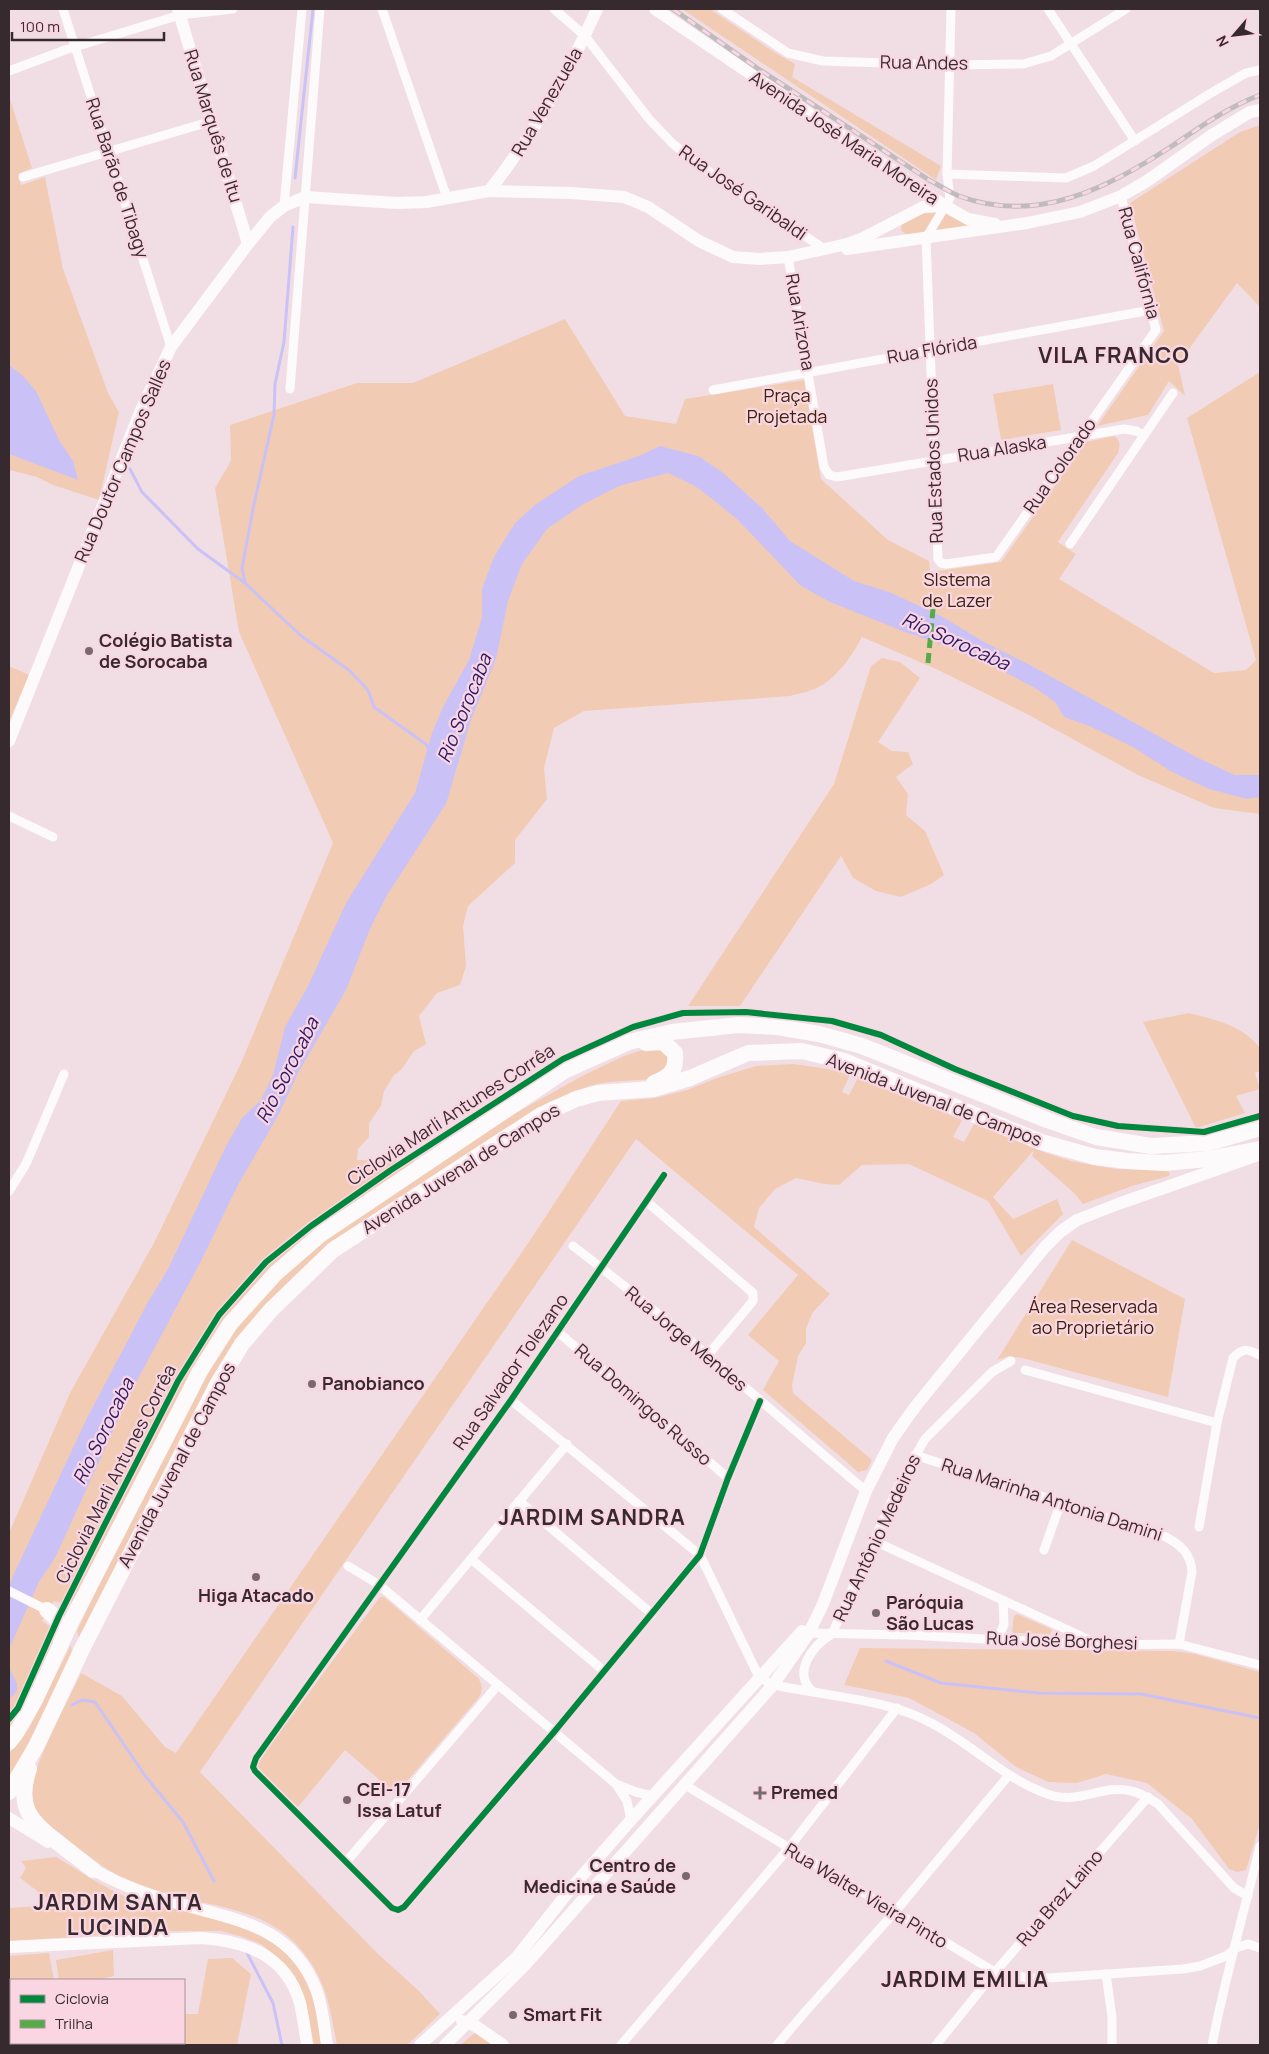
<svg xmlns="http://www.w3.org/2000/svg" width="1269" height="2054" font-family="Manrope,sans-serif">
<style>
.green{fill:#f2cbb4}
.water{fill:#cac2f6}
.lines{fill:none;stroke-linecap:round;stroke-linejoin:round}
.stream{stroke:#cac2f6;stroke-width:3}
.street{stroke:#fdfafb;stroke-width:9}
.secondary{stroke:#fdfafb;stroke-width:12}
.highway{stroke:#fdfafb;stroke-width:16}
.rail-casing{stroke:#c0bbbd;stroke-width:5}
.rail{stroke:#f9d6e2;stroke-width:3;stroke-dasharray:9;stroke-linecap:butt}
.quiet{stroke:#55ab45;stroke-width:5;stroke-dasharray:10 5;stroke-linecap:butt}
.cycleway-casing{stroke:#f9d6e2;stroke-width:9}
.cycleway{stroke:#00873e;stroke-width:6}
.poi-dot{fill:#78696f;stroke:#f9d6e2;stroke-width:2}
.labels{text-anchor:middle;stroke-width:4.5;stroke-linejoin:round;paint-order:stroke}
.street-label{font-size:18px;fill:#372a2f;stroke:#f9d6e2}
.park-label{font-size:18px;fill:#3b230a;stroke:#f9d6e2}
.poi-label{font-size:18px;font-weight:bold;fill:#372a2f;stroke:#f9d6e2;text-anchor:start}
.water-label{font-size:19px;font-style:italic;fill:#2d1969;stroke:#f9d6e2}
.district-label{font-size:22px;font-weight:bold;letter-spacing:1px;fill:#372a2f;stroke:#f9d6e2}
</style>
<rect width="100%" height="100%" fill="#f1dee5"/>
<!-- green -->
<g class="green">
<polygon points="682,9 710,9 774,52 795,64 792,77 941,166 936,180"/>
<polygon points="9,96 32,168 18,174 21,185 45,177 63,269 108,393 119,412 99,500 53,485 37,477 9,470"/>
<polygon points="1260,125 1260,307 1237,283 1178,364 1185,396 1169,381 1148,415 1097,426 1164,331 1130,203 1240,132"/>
<polygon points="932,210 941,210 985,227 923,235 905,234 901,230 902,223"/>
<path d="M565 319 625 416 676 424 685 399 804 380 821 479 888 540 929 561 930 572 1001 562 1086 442 1114 436C1121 440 1120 446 1118 453L1058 542 1076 554 1059 579 1214 673 1246 670 1256 660 1187 418 1260 372V814L1214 808 1138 775 1025 713 936 669 862 637C852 656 837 678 817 688 809 692 799 693 790 696L584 711 554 728 544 768 547 799 515 840V863L468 906 463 926 466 966 460 985 437 993 419 1016 426 1044 414 1051 401 1070 394 1075 384 1091 381 1106 369 1123V1137L358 1149 357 1160 414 1161V1163L338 1214 186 1384 163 1425 78 1596C71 1605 64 1604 54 1601L42 1621 51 1627 55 1637 38 1676 9 1733V1533L70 1393 154 1243 241 1063 333 843 239 632 215 488 231 461 230 425 357 383H413Z"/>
<polygon points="1053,384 1061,430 1001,440 993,394"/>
<polygon points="882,658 900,662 920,678 878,742 892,751 908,752 913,764 896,777 908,794 906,815 925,831 944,875 931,884 901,897 876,891 853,878 841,856 740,1006 688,1006 834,784 871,666"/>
<polygon points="9,666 29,675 9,722"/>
<path d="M1189 1013C1216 1020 1242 1025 1260 1048V1071L1255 1073 1260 1089 1236 1096 1245 1113 1196 1128 1143 1022Z"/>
<path d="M649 1048C664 1048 667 1052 671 1066L654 1079 608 1082 589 1086 549 1102 521 1119 269 1302 79 1638 77 1631 97 1589 215 1358 240 1321 269 1289 318 1245 514 1114 584 1075 624 1056Z"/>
<path d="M794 1064 828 1069 850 1075 842 1092 849 1095 858 1078 962 1120 953 1137 964 1142 974 1124 1049 1154 1071 1161 1116 1169 1164 1170 1170 1173 1169 1176 1132 1186 1083 1204 1074 1193 1032 1156 1034 1150 993 1197 1013 1219 1057 1199 1063 1214 1021 1256 988 1201 909 1164 862 1165 839 1185 824 1184 796 1178 775 1189 759 1208 754 1227 830 1294 813 1312 806 1328V1343L798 1356 792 1385 793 1393 872 1460 867 1470 858 1472 763 1390 779 1361 748 1335 798 1275 636 1139 200 1772 377 1953 419 1991 440 2014 407 2045H337C329 2003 326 1976 295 1943 256 1903 196 1906 148 1889 115 1878 88 1856 62 1835 49 1825 32 1813 31 1795 31 1766 68 1702 81 1673L122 1696 165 1747 176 1753 531 1239 621 1101 655 1098 687 1090 717 1078 756 1066Z"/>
<polygon points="1072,1240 1185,1299 1168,1397 1022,1358 1009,1356 997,1360"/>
<polygon points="380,1597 384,1597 479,1679 482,1688 480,1696 396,1794 345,1750 298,1807 260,1771 257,1765 259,1760"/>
<polygon points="1017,1614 1051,1629 1052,1631 1050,1634 1014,1633 1012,1631 1014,1616"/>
<polygon points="71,1645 72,1655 68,1664 9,1781 9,1754 29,1728"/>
<polygon points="860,1648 1173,1651 1195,1654 1260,1672 1260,1824 1246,1870 1237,1872 1229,1869 1192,1819 1147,1783 1106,1774 1077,1783 1048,1782 1016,1767 974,1733 909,1698 844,1685"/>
<path d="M56 1857C80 1871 104 1888 129 1898 146 1905 167 1907 185 1911 232 1922 289 1936 309 1986 317 2005 320 2025 323 2045H314L306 2003 277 1957 261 1944 243 1937 221 1931H169L9 1941V1908L56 1905 20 1878 26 1868 21 1861Z"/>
<polygon points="113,1950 114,1976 96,1980 59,1980 56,1960"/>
<polygon points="49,1953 54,1980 11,1980 11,2043 66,2043 66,2045 9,2045 9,1956"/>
<polygon points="232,1958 251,1974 237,2045 69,2045 69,2043 184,2043 184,2014 198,2014 208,1959"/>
<polygon points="475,2033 493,2045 460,2045"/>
</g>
<!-- water -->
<g class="water">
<polygon points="9,365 22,375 36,391 59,440 73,461 78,480 9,454"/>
<polygon points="660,446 698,456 722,472 762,508 790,541 854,581 889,592 941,616 986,643 1030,665 1196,757 1235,775 1260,775 1260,797 1247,799 1209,789 1172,772 1133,747 1089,726 1064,717 1055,702 1035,688 995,667 946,646 905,632 830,602 801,586 738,520 711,498 695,486 668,473 619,486 582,505 547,529 522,564 508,601 496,659 471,720 446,804 387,895 370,929 346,990 298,1073 280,1112 238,1185 200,1263 131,1392 55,1558 39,1582 9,1649 9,1586 13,1576 86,1420 148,1302 168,1269 226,1146 242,1118 261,1100 273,1075 285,1027 308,986 346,903 415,793 432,733 443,707 469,660 482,617 482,589 494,557 515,523 535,505 579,476 639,456"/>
<polygon points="9,1667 17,1684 17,1691 9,1700"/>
</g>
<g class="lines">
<!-- stream -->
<g class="stream">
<polyline points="295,178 313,9"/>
<polyline points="130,469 142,492 198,549 245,583 300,635 350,671 368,690 374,707 427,745 429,751"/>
<polyline points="245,583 242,568 254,504 274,415 275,384 284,342 293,227"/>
<polyline points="886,1661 941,1683 1038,1693 1141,1694 1260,1718"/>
<polyline points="72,1705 82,1700 95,1702 146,1777 183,1822 214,1881"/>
<polyline points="246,1951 273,2003 282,2045"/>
</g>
<!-- street -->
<g class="street">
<polyline points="63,9 171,347"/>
<polyline points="382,9 447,198"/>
<polyline points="554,9 585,36 649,119 672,143 696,163 826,250"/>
<polyline points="722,9 788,53 823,61 949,65 1023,64 1051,56 1126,9"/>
<polyline points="1048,9 1135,141"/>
<polyline points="9,71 65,50 180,15 233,9"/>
<polyline points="947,174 951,9"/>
<polyline points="23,177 212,121"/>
<polyline points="1121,196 1156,330 996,557 946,564 941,563 938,559 926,238 950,198 947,174 1066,178 1094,166 1211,93 1246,73 1260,70"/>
<polyline points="284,206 302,9"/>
<polyline points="788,257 824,467 829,475 837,477 1124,429 1136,431 1144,435"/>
<polyline points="290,389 320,9"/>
<polyline points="713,390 1151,310"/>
<polyline points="1070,544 1173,393"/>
<polyline points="9,816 53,837"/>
<polyline points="664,1175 511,1400 256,1758 253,1767 255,1771 392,1908 398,1910 404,1907 554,1732 700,1555 728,1478 760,1401"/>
<polyline points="9,1191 26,1164 64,1074"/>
<polyline points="646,1201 753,1293 753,1301 707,1356"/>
<path d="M573 1246C674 1323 769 1409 866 1491"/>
<polyline points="558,1332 728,1478"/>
<polyline points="1025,1370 1217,1423"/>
<polyline points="511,1400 700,1555 759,1677 773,1685 813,1692"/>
<path d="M915 1455 1166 1537C1181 1545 1191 1554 1192 1572L1179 1644"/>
<polyline points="519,1501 652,1614"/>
<path d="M1199 1527 1217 1423 1233 1358C1243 1347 1247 1349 1260 1355"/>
<polyline points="874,1541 1096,1643"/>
<polyline points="1044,1550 1061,1502"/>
<polyline points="471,1559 604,1671"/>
<polyline points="348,1566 378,1584 616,1784"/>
<polyline points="9,1591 49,1611"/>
<polyline points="420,1620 567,1444"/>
<polyline points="806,1633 907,1635 1101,1645 1179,1644 1260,1665"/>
<path d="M832 1634C813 1645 791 1673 813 1692 854 1699 897 1704 933 1724 971 1744 1002 1776 1042 1792 1077 1808 1101 1783 1131 1791 1141 1793 1150 1799 1158 1804L1234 1888 1248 1896"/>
<polyline points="832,1634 898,1487 925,1439 992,1372 1011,1361"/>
<polyline points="998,1639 1004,1624 1003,1601"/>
<polyline points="685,1785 995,1972 1029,1978 1048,1978 1183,1969 1200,1966 1226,1956 1236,1948 1248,1944 1260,1948"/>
<polyline points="631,1820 627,1801 616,1784 636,1792 653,1796"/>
<polyline points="346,1862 498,1685"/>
<polyline points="1106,1974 1112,2017 1112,2045"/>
<polyline points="621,2045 788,1849 897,1708"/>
<polyline points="777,2045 805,2012 894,1913 1009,1775"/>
<polyline points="936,2045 995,1972 1148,1797"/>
<path d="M1212 2045C1225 1978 1244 1912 1260 1846"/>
</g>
<!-- secondary -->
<g class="secondary">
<polyline points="178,9 248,244"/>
<polyline points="655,9 945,206 968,219 995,224"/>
<path d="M489 191C533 135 568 74 597 9"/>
<polyline points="847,249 1027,223 1080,212 1121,196 1147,181 1212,135 1250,112 1260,110"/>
<polyline points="9,741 141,410 171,347 248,244 270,217 284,206 305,197 397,203 426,202 489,191 571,193 624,197 648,207 699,241 733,257 760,259 788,257 847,244 863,238 923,207 945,206"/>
<polyline points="9,1818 48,1842"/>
<path d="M86 1865C114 1883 145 1894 177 1903 235 1920 291 1925 316 1989 323 2007 324 2027 327 2045"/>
<path d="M9 1947 201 1938C246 1941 286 1955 300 2003 303 2017 305 2031 307 2045"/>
<polyline points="462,2021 474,2025 503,2045"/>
<polyline points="420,2045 516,1958 573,1886 631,1820 802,1631"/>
<polyline points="445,2045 525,1965 773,1685 809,1633 823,1604 866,1491 893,1438 915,1407 1045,1247 1060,1232 1077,1220 1118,1204 1258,1155"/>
</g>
<!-- highway -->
<g class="highway">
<path d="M646 1043 663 1042 675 1053C677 1070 670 1077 654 1083"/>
<path d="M47 1610C59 1620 63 1626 61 1642"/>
<polyline points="9,1742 16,1733 35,1700 71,1622 177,1416 200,1371 230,1324 276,1273 321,1234 564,1071 629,1042 672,1032 738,1025 777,1027 819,1034 862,1046 1047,1120 1096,1137 1151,1146 1208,1143 1260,1128"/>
<path d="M29 1769C17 1804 28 1820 56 1841 68 1851 81 1860 93 1870"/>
<polyline points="9,1792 37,1745 82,1649 218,1383 242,1344 271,1310 333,1250 541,1115 576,1099 598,1093 653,1089 690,1078 748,1053 802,1051 844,1061 1041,1142 1095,1157 1127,1161 1164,1163 1208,1159 1260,1149"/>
</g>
<defs>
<path id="rail" d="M673 9 757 68 929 180C939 185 949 192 959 196 1038 225 1107 188 1172 146 1200 127 1228 107 1260 95"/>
</defs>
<!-- rail casing -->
<use href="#rail" class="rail-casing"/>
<!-- rail -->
<use href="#rail" class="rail"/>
<!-- quiet -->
<polyline class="quiet" points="928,663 933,609"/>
<defs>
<g id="cycleway">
<polyline points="664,1175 511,1400 256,1758 253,1767 255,1771 392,1908 398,1910 404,1907 554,1732 700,1555 728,1478 760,1401"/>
<polyline points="9,1719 18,1708 59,1616 105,1524 178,1381 219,1315 266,1262 311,1226 391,1170 563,1059 633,1027 683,1013 746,1012 832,1021 881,1035 955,1069 1073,1116 1118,1126 1204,1132 1260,1116"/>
</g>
</defs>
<!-- cycleway casing -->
<use href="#cycleway" class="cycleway-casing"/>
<!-- cycleway -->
<use href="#cycleway" class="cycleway"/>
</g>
<!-- markers -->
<g class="poi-dot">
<circle cx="89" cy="651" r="5"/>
<circle cx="312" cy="1384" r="5"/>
<circle cx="256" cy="1577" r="5"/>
<circle cx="876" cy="1613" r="5"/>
<path d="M757.5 1785.5h5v5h5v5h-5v5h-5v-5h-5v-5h5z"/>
<circle cx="347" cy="1800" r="5"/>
<circle cx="686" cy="1876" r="5"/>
<circle cx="513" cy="2015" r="5"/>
</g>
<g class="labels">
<!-- street labels -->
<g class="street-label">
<text transform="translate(924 63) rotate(1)" y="6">Rua Andes</text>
<text transform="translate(547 102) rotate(-60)" y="6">Rua Venezuela</text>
<text transform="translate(213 126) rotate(73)" y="6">Rua Marquês de Itu</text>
<text transform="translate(844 138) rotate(34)" y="6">Avenida José Maria Moreira</text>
<text transform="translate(117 178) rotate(72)" y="6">Rua Barão de Tibagy</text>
<text transform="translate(743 193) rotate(35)" y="6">Rua José Garibaldi</text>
<text transform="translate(1139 263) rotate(75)" y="6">Rua Califórnia</text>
<text transform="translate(800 322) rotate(80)" y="6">Rua Arizona</text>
<text transform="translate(932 350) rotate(-10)" y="6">Rua Flórida</text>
<text transform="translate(1002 449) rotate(-9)" y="6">Rua Alaska</text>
<text transform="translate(123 461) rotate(-67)" y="6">Rua Doutor Campos Salles</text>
<text transform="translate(934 461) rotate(-92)" y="6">Rua Estados Unidos</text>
<text transform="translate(1060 466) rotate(-55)" y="6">Rua Colorado</text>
<text transform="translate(934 1100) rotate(21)" y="6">Avenida Juvenal de Campos</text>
<text transform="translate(451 1115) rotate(-33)" y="6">Ciclovia Marli Antunes Corrêa</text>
<text transform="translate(461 1169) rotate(-32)" y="6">Avenida Juvenal de Campos</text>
<text transform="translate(686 1339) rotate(40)" y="6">Rua Jorge Mendes</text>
<text transform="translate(511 1372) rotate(-55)" y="6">Rua Salvador Tolezano</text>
<text transform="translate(643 1405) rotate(41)" y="6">Rua Domingos Russo</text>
<text transform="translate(177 1465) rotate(-62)" y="6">Avenida Juvenal de Campos</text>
<text transform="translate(116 1474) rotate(-63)" y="6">Ciclovia Marli Antunes Corrêa</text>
<text transform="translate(1052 1500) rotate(18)" y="6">Rua Marinha Antonia Damini</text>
<text transform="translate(877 1538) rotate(-65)" y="6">Rua Antônio Medeiros</text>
<text transform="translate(1062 1641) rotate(2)" y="6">Rua José Borghesi</text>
<text transform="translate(866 1896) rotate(31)" y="6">Rua Walter Vieira Pinto</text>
<text transform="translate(1060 1898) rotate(-49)" y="6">Rua Braz Laino</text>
</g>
<!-- park labels -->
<g class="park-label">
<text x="787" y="402">Praça<tspan x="787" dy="21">Projetada</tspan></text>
<text x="957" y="586">SIstema<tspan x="957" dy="21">de Lazer</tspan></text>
<text x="1093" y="1313">Área Reservada<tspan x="1093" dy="21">ao Proprietário</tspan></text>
</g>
<!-- poi labels -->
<g class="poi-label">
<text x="99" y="647">Colégio Batista<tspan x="99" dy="21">de Sorocaba</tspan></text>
<text x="322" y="1390">Panobianco</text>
<text x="256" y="1602" text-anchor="middle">Higa Atacado</text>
<text x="886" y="1609">Paróquia<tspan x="886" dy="21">São Lucas</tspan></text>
<text x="357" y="1796">CEI-17<tspan x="357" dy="21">Issa Latuf</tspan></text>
<text x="771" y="1799">Premed</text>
<text x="676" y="1872" text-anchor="end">Centro de<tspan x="676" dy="21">Medicina e Saúde</tspan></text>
<text x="523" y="2021">Smart Fit</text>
</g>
<!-- water labels -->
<g class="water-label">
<text transform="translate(956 641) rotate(24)" y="7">Rio Sorocaba</text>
<text transform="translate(464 708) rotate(-68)" y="7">Rio Sorocaba</text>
<text transform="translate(287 1070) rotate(-63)" y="7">Rio Sorocaba</text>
<text transform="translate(103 1431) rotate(-64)" y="7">Rio Sorocaba</text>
</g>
<!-- district labels -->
<g class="district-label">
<text x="1114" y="363">VILA FRANCO</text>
<text x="592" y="1525">JARDIM SANDRA</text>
<text x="118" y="1910">JARDIM SANTA<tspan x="118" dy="25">LUCINDA</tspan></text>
<text x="965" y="1987">JARDIM EMILIA</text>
</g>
</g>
<!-- border -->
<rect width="1269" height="2054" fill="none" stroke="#372a2f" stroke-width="20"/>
<!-- legend -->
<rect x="10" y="1979" width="175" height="65" fill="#f9d6e2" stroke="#ab919a"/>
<rect x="20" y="1995" width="25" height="8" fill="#00873e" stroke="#ab919a"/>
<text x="55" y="2004" font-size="15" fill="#372a2f">Ciclovia</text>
<rect x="20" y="2020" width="25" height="8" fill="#55ab45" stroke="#ab919a"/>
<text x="55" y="2029" font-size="15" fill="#372a2f">Trilha</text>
<!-- north arrow -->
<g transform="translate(1234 35) rotate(242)" stroke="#f9d6e2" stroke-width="4" paint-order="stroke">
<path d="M0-4L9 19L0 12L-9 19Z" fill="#372a2f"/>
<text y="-8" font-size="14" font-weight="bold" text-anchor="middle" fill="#372a2f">N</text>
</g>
<!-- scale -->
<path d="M12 32v8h152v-8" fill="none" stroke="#372a2f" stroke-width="2.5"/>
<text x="20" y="32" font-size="15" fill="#372a2f" stroke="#f9d6e2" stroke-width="4" paint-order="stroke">100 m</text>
</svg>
